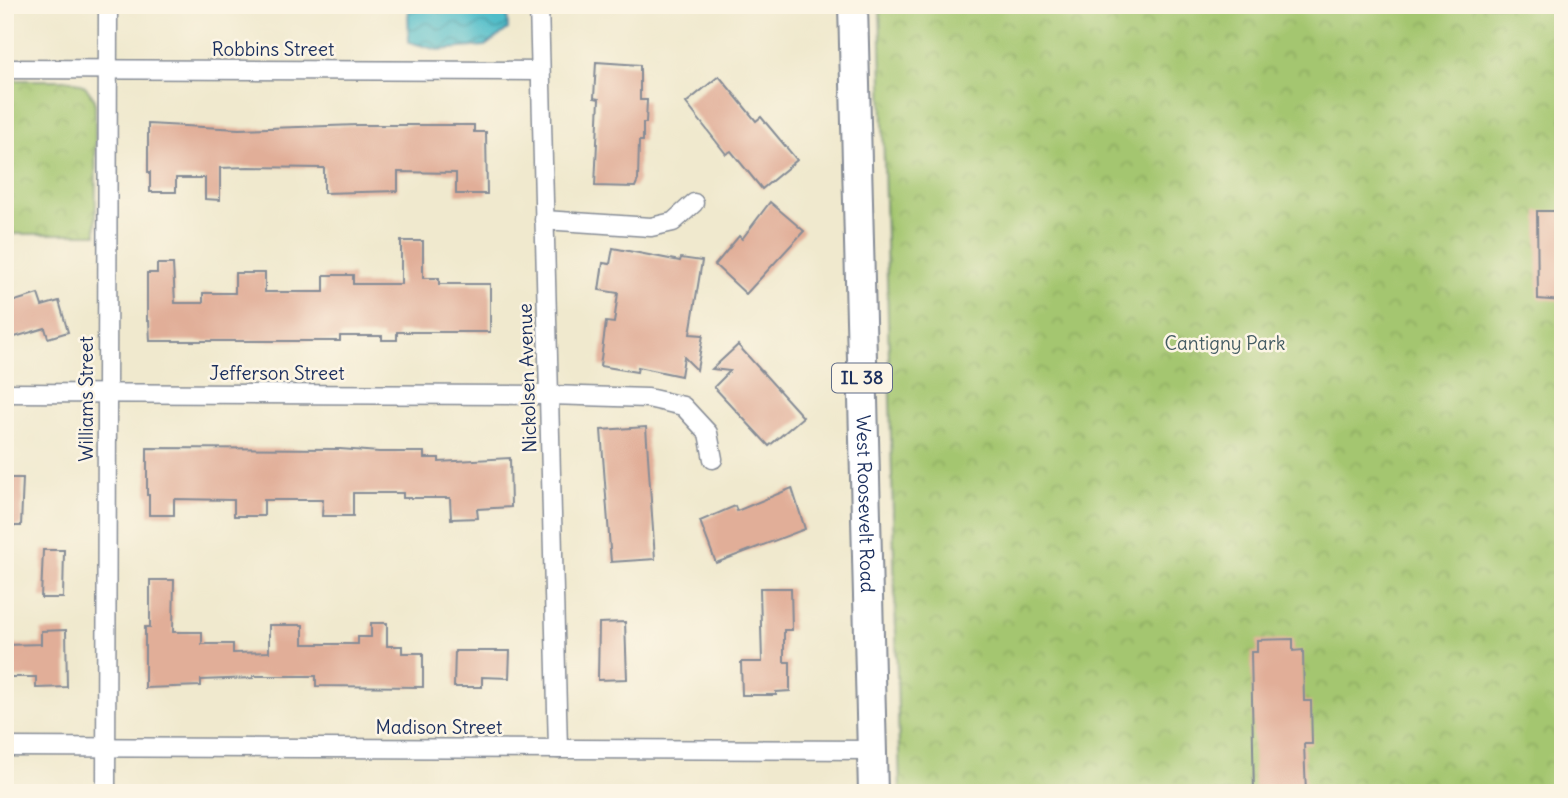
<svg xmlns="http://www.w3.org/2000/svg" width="1568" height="798" font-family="Delius,sans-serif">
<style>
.park{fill:url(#park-crowns);stroke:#607a66;stroke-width:2}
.water{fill:url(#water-waves);stroke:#367694;stroke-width:2}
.building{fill:#e1ae98}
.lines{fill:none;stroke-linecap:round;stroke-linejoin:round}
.minor-casing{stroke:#868c96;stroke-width:21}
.primary-casing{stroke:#868c96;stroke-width:32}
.minor{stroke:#fff;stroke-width:18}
.primary{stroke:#fff;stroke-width:28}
.labels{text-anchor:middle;stroke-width:5;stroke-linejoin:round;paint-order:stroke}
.shield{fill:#fcf5e5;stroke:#5e6a86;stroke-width:2}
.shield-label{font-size:18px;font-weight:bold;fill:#1b2f5e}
.street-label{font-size:19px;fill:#1b2f5e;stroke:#fcf5e5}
.park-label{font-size:19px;fill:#445c63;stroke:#fcf5e5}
</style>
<defs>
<pattern id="park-crowns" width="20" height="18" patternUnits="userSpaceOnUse" patternTransform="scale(1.75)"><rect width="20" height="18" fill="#a4c66f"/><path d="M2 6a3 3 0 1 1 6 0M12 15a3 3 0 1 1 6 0" fill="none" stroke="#8daa63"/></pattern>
<pattern id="water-waves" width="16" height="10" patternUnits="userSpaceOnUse" patternTransform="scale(1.75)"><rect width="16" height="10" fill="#50bdc9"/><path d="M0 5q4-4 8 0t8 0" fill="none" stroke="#429aa6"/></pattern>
</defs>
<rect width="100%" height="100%" fill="#fcf5e5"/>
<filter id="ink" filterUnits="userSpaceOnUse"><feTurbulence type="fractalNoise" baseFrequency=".0143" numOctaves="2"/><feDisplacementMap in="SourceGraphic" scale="14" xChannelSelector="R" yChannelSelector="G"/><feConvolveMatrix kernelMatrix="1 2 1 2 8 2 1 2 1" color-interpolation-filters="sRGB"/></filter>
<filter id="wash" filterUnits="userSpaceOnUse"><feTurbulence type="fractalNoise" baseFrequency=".00686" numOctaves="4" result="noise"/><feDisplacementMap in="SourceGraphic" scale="28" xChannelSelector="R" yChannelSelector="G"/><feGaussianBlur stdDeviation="1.57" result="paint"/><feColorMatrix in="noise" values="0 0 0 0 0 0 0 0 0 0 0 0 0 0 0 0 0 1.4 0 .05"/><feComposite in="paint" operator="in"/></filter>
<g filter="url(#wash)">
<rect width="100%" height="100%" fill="#f0e9ce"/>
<!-- park -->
<g class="park">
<polygon points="880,5 1563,5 1563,793 900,793"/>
<polygon points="5,80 71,80 85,86 95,100 96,234 5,234"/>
</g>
<!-- water -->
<polygon class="water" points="408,5 507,5 508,29 485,46 438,50 409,42"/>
<g id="blocks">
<!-- building -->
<g class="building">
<polygon points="596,62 640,65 640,100 647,100 646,123 643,123 643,141 639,141 638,180 635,187 595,186 599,99 594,98"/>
<polygon points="719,76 756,121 761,117 797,160 762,189 731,151 726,154 686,103"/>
<polygon points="148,124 239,129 358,125 474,125 474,132 486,132 487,194 456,194 456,173 398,172 398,191 324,193 324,168 248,167 220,168 220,200 205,199 205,178 176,178 176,192 150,192 150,172 148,172"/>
<polygon points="770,202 804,231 746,294 715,265 739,236 742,239"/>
<polygon points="1537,211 1563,211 1563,301 1538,299"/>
<polygon points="401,241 423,241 423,278 439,278 439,284 490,284 490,332 397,332 397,340 382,340 382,336 340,336 340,341 150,341 149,321 147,321 147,273 157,273 157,264 173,264 175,303 203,303 203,293 235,293 235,273 265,273 265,292 324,292 324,275 353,275 353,284 401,284"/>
<polygon points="613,248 680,261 681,258 702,261 690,334 703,335 697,370 684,357 681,376 638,367 637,372 600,366 606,322 614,323 618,293 599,290 603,263 610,264"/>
<polygon points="38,294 42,306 59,301 68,332 48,338 45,328 8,339 5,329 5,304"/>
<polygon points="738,345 803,417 769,446 714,387 730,371 712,369"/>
<polygon points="646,427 655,559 611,562 601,430"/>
<polygon points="147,448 340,449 379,452 424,452 424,458 439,458 439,462 510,458 511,507 477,509 478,518 451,519 450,498 403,498 403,493 353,493 353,516 322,516 323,500 264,500 264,516 234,516 234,500 174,499 174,515 149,515 149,495 147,495"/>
<polygon points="5,478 23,478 21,526 5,526"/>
<polygon points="792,488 805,529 716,563 700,521 735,506 737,511"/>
<polygon points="43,550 64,550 63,598 41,598"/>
<polygon points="150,580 174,580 173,632 202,632 202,644 233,644 233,653 269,652 269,625 303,625 303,644 358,644 358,637 371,637 371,623 387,623 387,646 402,646 402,653 423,653 423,687 316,686 316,676 253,676 253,678 201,680 201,686 145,688 145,627 150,627"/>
<polygon points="760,588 791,588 792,630 784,630 784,662 790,662 790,691 776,692 776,695 742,695 741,662 762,662"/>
<polygon points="625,622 627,679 598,680 599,623"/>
<polygon points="66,630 67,687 36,688 36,677 5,677 5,645 41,644 41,631"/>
<polygon points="1293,639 1293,651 1303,650 1304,701 1311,701 1312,744 1304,744 1306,793 1254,793 1251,652 1257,652 1257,640"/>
<polygon points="455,651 510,651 509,678 482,677 482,687 454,687"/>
</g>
</g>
</g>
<g filter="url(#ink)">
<use href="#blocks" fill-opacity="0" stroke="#868c96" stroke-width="2"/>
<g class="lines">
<defs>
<g id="minor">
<polyline points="539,5 558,749"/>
<polyline points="5,69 540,71"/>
<polyline points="544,220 651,227 673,222 694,203"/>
<polyline points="5,393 549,395 648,398 683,406 708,433 713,459"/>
<polyline points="5,747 872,750"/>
<polyline points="106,793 108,5"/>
</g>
<g id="primary">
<path id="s1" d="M853 5 873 793"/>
</g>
</defs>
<!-- minor casing -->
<use href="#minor" class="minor-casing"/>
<!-- primary casing -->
<use href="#primary" class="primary-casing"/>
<!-- minor -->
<use href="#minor" class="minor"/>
<!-- primary -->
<use href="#primary" class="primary"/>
</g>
</g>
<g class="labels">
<!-- shield labels -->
<rect class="shield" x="832" y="363.5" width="60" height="29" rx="5"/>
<g class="shield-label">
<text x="862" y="384">IL 38</text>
</g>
<!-- street labels -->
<g class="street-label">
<text x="273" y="56">Robbins Street</text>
<text x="277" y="380">Jefferson Street</text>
<text transform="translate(527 378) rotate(-92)" y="7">Nickolsen Avenue</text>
<text transform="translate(86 399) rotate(-90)" y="7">Williams Street</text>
<text dy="7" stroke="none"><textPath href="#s1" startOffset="499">West Roosevelt Road</textPath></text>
<text x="439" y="734">Madison Street</text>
</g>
<!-- park labels -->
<g class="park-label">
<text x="1225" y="350">Cantigny Park</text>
</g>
</g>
<!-- margin -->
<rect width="1568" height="798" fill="none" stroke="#fcf5e5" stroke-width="28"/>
</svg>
